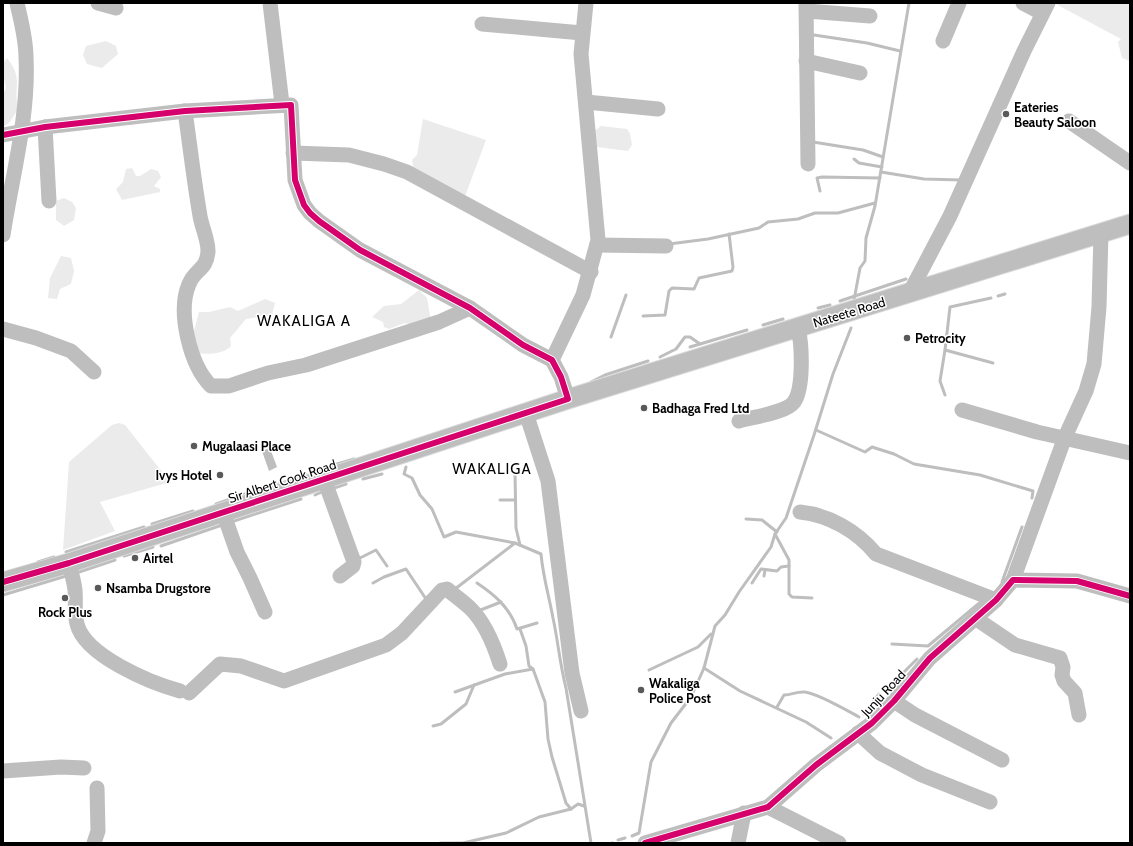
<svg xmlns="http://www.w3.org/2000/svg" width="1133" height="846" font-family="Cabin,sans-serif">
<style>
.green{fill:#ebebeb}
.water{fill:#bebebe}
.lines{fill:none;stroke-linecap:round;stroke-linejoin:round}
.stream{stroke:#bebebe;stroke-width:3}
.major-casing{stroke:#dbdbdb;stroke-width:21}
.minor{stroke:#bebebe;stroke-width:15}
.major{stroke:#bebebe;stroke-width:19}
.cycleway-casing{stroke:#fff;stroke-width:8}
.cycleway{stroke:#d6006c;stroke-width:6}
.poi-dot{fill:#595959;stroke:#fff;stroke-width:1.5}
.labels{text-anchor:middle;stroke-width:3;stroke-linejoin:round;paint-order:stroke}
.poi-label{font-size:13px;font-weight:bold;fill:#000;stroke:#fff;text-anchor:start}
.street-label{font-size:13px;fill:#000;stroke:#fff}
.quarter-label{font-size:15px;letter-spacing:1px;fill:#000;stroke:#fff}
</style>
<rect width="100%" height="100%" fill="#fff"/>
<!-- green -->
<g class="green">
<polygon points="1054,3 1130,3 1130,61 1122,58 1118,42 1121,39"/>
<polygon points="106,41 116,46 118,54 102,68 87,64 83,55 86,46"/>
<path d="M7 58C24 79 13 87 18 109L10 122 3 127V95L6 88 3 74V63Z"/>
<polygon points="423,119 486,140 464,199 413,167 412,160 417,155"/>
<polygon points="601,126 627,129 630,134 632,145 628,151 597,147 592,133"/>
<polygon points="132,168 136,176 140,176 151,169 158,171 161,177 154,186 160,189 160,192 122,200 116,189 123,182 126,169"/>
<polygon points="64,198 72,202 76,208 74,220 64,226 56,220 56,201"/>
<polygon points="61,256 71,258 74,271 71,284 60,289 57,299 48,298 50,278"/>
<polygon points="419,290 427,298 431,321 420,327 405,323 389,329 384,327 383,322 372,317 384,306 401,304"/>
<path d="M265 299 275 303 272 315 246 319 230 338 231 346C221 356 205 354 191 353L185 345 194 331 199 312H209L230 307 238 311Z"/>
<polygon points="119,423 125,425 170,482 100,502 115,531 63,550 69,462 112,425"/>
</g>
<!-- water -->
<polygon class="water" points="270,448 277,467 269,471 262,451"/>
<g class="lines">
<!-- stream -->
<g class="stream">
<polyline points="814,35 867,43 900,51"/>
<polyline points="813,142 863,150 883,157"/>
<polyline points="854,159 859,163 882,167"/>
<polyline points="881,172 924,179 961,180"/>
<polyline points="820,191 817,178 822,177 880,178"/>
<polyline points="669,244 708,239 759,228 768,222 798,219 815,213 838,213 875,203"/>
<polyline points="998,296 1005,294"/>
<polyline points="854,300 860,268 865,261 866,238 875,206 909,3"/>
<polyline points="840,301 906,279"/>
<polyline points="818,308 830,305"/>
<polyline points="643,316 665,315 669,291 672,288 694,289 699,278 732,271 733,267 729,234"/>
<polyline points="763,325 783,319"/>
<polyline points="611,337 626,295"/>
<polyline points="690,347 747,330"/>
<polyline points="945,350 950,307 991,298"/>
<polyline points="660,357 676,349 685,337 690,337 700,344"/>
<polyline points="591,382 605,375 648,361"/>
<polyline points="945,395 940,381 945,350 993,363"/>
<polyline points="816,430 865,452 872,447 894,454 914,464 980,475 1033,491 1032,498"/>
<polyline points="327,467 354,459"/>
<path d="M406 467 404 474 412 478 420 495 432 509 444 537 456 532 515 543 541 554C543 577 549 596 553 618 558 641 560 665 566 688L591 843"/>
<polyline points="515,473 516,528 520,545"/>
<polyline points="363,479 382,474"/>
<polyline points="331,489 346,484"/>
<polyline points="261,490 306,475"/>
<polyline points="315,495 324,491"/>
<polyline points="500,500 515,500"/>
<polyline points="216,504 248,493"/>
<polyline points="746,519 762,520 777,532"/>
<polyline points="231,522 301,499"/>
<polyline points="152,524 193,511"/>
<polyline points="775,534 789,560 789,594 792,597 812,598"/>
<polyline points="161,546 222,525"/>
<polyline points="66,552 144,527"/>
<polyline points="124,556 153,547"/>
<polyline points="359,557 360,558 376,550 387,566"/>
<polyline points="38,562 54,557"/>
<polyline points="79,572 115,560"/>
<polyline points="764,576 765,570"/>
<polyline points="1002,582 1022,527"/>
<polyline points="373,583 384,577 406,569 426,599 427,598"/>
<path d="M477 583C495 595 510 608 517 629L537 623"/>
<polyline points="752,583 761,569 777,571 781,567 789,566"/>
<polyline points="455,589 515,543"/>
<polyline points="3,595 66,576"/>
<polyline points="478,611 501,602"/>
<polyline points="520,629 526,646 529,666 533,669 545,702 548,739 552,757 566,803 571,809"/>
<polyline points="892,644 928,646 983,600"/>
<polyline points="704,668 740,691 806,722 831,738"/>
<polyline points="649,670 698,647 711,634"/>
<polyline points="893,683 917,659"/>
<polyline points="884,689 888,686"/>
<polyline points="455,692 505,674 533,669"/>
<path d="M777 707 784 695C792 695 797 691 805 692 819 694 846 710 859 717"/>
<polyline points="864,714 879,694"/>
<polyline points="433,726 441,724 466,704 474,685"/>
<polyline points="632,836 639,833 651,762 671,723 691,697 704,668 715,626 725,615 739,592 771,547 775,534 786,518 814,435 833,374 851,328"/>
<polyline points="618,840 625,838"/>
<polyline points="440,843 463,843 506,833 539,817 571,809 578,804 584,806"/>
<polyline points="612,843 613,843"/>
</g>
<defs>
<polyline id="major" points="3,582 69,563 568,399 1130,224"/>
</defs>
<!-- major casing -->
<use href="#major" class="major-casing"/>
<!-- minor -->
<g class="minor">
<polyline points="98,3 116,8"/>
<polyline points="270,3 282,104"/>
<polyline points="806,3 808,164"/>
<polyline points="1023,3 1042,13"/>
<polyline points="807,11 870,16"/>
<polyline points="482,24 582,33"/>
<polyline points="943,41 959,3"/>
<polyline points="806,61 860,73"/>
<polyline points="586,102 658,109"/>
<path d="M185 111C190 146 194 181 200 216 202 228 208 239 208 251 207 270 195 269 189 284 177 312 190 365 211 386H229L268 373 306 365 439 322 470 308"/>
<polyline points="1069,121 1130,163"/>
<polyline points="45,127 49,201"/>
<polyline points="3,135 45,127 185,111 291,105 295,180 304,205 310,213 319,221 360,250 470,308 523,345 552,360 561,377 568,399"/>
<polyline points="293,153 349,155 384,164 407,172 591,272"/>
<path d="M3 235C12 176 29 117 26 57 26 39 21 21 17 3"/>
<polyline points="597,245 666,246"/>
<polyline points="909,294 950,216 1024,51 1048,3"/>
<polyline points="3,329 36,338 71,351 94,372"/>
<polyline points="552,360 583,295 598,240 581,54 586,3"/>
<polyline points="962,410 1037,432 1130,453"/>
<polyline points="526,413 548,481 572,673 581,711"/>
<path d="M739 421C752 417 786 413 794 402 804 388 802 344 798 328"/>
<polyline points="324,479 354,562 353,566 340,576"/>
<polyline points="223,512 237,552 250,578 265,612"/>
<path d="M800 512C829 515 857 531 876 554L996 600"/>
<path d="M69 563C71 572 74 581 75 590 76 601 74 613 77 624 85 656 151 683 180 691"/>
<polyline points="1013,580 1065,437 1086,391 1094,364 1099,307 1101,233"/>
<polyline points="975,618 1015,645 1060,658 1063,667 1062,675 1064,681 1075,693 1079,715"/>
<path d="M189 693 220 664 241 666 284 681 386 645 402 633 442 590 447 589C455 596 464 602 471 609 485 623 494 645 500 664"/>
<polyline points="894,701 915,715 1002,760"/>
<polyline points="858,733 880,753 922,775 990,802"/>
<polyline points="3,771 61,767 84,768"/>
<polyline points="768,807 839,843"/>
<polyline points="94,843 98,831 97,788"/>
<polyline points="645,843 768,807 816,765 872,723 894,701 930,658 996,600 1013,580 1077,581 1130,596"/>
<polyline points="738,843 744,813"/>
</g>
<!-- major -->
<use href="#major" class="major"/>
<defs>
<g id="cycleway">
<polyline points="3,135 45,127 185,111 291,105 295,180 304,205 310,213 319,221 360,250 470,308 523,345 552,360 561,377 568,399 69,563 3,582"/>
<polyline points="645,843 768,807 816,765 872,723 894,701 930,658 996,600 1013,580 1077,581 1130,596"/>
</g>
</defs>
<!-- cycleway casing -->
<use href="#cycleway" class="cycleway-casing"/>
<!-- cycleway -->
<use href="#cycleway" class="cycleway"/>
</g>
<!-- markers -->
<g class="poi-dot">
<circle cx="1006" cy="114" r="4"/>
<circle cx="907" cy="338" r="4"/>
<circle cx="644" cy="408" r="4"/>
<circle cx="194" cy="446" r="4"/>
<circle cx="220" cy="475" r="4"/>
<circle cx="135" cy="558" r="4"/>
<circle cx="98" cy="588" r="4"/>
<circle cx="65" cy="598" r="4"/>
<circle cx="641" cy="690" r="4"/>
</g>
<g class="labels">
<!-- poi labels -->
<g class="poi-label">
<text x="1014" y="112">Eateries<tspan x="1014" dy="15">Beauty Saloon</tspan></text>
<text x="915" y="343">Petrocity</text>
<text x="652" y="413">Badhaga Fred Ltd</text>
<text x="202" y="451">Mugalaasi Place</text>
<text x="212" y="480" text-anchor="end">Ivys Hotel</text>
<text x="143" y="563">Airtel</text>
<text x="106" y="593">Nsamba Drugstore</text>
<text x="65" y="617" text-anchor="middle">Rock Plus</text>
<text x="649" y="688">Wakaliga<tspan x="649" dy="15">Police Post</tspan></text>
</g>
<!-- street labels -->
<g class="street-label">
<text transform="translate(849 312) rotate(-17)" y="5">Nateete Road</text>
<text transform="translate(282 481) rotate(-18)" y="5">Sir Albert Cook Road</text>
<text transform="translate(883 693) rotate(-47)" y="5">Junju Road</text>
</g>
<!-- quarter labels -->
<g class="quarter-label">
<text x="304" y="326">WAKALIGA A</text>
<text x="492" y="474">WAKALIGA</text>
</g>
</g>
<!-- border -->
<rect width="1133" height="846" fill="none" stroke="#000000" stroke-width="8"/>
</svg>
